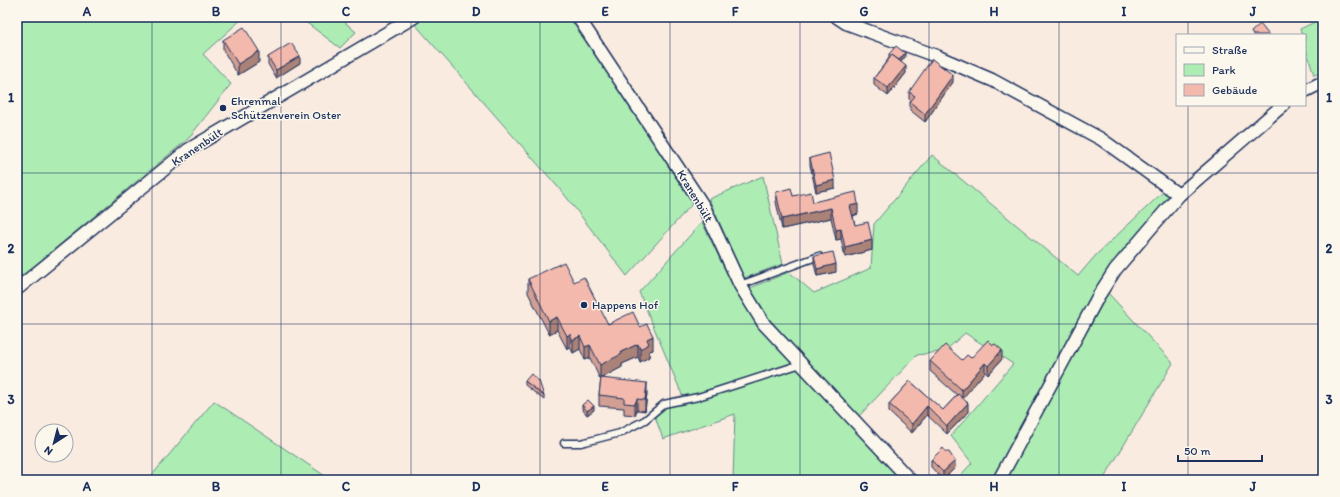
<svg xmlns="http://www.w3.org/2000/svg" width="1340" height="497" font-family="Itim,sans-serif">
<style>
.green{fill:#adecb3;stroke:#648e88}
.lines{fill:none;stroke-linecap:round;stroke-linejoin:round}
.lane-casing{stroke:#1b2f5e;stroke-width:9}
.street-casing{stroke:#1b2f5e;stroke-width:15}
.lane{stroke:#fbf7ec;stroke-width:6}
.street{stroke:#fbf7ec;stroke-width:12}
.wall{fill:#d19f94;stroke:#1b2f5e}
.shaded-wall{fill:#aa8278;stroke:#1b2f5e}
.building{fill:#f3b9ac;stroke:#1b2f5e}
.grid{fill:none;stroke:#1b2f5e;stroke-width:1;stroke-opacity:0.55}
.poi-dot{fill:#1b2f5e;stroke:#fbf7ec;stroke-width:1.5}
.labels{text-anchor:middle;stroke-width:3;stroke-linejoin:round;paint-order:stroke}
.poi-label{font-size:12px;fill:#1b2f5e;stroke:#fbf7ec;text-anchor:start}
.street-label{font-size:12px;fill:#1b2f5e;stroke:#fbf7ec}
.neatline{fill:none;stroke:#1b2f5e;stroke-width:1.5}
.grid-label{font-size:13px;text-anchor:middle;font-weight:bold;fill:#1b2f5e}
</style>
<rect width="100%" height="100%" fill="#f9ebdf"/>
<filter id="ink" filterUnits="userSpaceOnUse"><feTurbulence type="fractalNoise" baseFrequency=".025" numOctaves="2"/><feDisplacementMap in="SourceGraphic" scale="8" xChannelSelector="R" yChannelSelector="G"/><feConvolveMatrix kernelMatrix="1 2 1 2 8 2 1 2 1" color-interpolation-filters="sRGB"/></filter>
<g filter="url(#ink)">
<!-- green -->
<g class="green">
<polygon points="17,17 244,17 203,54 231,84 188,139 17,280"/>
<polygon points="299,17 339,17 356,32 340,48"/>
<polygon points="424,17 571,17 693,203 627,276 564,194 414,23"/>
<polygon points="1323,18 1323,73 1314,75 1305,45 1305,35 1302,35 1300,29"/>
<polygon points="932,155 1078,276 1096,255 1164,191 1172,196 1102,282 993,480 956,480 972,463 951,436 1013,364 965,333 945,351 917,355 859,416 770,320 750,288 789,272 814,293 871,268 874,224"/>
<polygon points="763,176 783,264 744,278 709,199"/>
<polygon points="702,222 733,286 758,326 902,480 733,480 735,414 663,439 653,411 683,397 639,292"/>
<polygon points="1108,293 1173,363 1103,480 1006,480"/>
<polygon points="214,401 331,480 148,480"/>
</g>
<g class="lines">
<defs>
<g id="lane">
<polyline points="740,285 819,256"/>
<polyline points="564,443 581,443 620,433 645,420 664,404 698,397 801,364"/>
</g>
<g id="street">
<polyline points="578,17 704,207 740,285 764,324 910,480"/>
<polyline points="837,17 846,23 936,56 992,80 1101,139 1179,195"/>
<polyline points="1305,91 1317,85 1323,84"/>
<polyline points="17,289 188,150 414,17"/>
<polyline points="999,480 1099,295 1115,270 1179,195 1283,105"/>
</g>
</defs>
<!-- lane casing -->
<use href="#lane" class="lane-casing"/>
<!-- street casing -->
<use href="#street" class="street-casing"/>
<!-- lane -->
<use href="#lane" class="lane"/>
<!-- street -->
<use href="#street" class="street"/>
</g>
<!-- wall -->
<g class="wall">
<polygon points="223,40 259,62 238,75 223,50"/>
<polygon points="889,54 905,57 901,62 906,73 888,96 874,85 874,78 889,58"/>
<polygon points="268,57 300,63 276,78 268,64"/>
<polygon points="953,82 925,122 910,110 910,102 911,101 909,99 909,92"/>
<polygon points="810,158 835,188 816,192 810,165"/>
<polygon points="776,192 793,196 813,202 858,214 853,216 855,225 872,250 845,257 841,239 836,240 831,218 782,229 776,202"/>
<polygon points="814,256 836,272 817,276 814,264"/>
<polygon points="528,279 574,282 608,324 640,327 653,350 649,351 649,357 640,362 638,357 622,364 622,367 601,378 647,394 645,411 637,410 635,415 624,414 624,408 599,406 599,395 601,378 600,379 590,358 585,360 580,349 573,353 570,347 567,349 557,330 549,334 528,293"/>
<polygon points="971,358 1002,359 988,375 985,372 962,398 968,412 947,434 927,415 912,433 889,412 889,404 910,381 943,410 957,395 930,371 930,361 962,360"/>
<polygon points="525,381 544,396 544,400 525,385"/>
<polygon points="582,405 594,410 587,415 582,409"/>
<polygon points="931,460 955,468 943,480 931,467"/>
</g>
<!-- shaded-wall -->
<g class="shaded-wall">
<polygon points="259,51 259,62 238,75 238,64"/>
<polygon points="905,53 905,57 898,65 898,62"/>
<polygon points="300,56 300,63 276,78 276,70"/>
<polygon points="906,66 906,73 888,96 888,88"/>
<polygon points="953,75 953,82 925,122 925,114"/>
<polygon points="835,180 835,188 816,192 816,185"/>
<polygon points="858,204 858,214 850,216 850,206"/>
<polygon points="831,208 831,218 782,229 782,219"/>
<polygon points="841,229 841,239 836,240 836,230"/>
<polygon points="872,240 872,250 845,257 845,247"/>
<polygon points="836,264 836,272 817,276 817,269"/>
<polygon points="557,317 557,330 549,334 549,321"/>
<polygon points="570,334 570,347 567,349 567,336"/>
<polygon points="580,336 580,349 573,353 573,340"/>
<polygon points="653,336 653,350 649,351 649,357 640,362 640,349 647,339"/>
<polygon points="638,344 638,357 622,364 622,367 600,379 600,365 621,352"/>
<polygon points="590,345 590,358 585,360 585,347"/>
<polygon points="1002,350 1002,359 988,375 988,366"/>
<polygon points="985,363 985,372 962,399 962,390"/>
<polygon points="647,383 647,394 645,411 645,400"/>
<polygon points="637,399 637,410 635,415 635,404"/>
<polygon points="968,403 968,412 947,434 947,426"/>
<polygon points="594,406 594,410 587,415 587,411"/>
<polygon points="927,406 927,415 912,433 912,424"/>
<polygon points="955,461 955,468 943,480 943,472"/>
</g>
<!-- building -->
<g class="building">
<polygon points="1260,24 1269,35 1253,35 1251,32"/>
<polygon points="244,27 259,51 238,64 223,40"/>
<polygon points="291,43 300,56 276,70 268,57"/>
<polygon points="896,46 905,53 899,60 892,55 891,56 889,54"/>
<polygon points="892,55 906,66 888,88 874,78"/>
<polygon points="932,59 953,75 925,114 910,102 915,96 909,92"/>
<polygon points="829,153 835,180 816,185 810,158"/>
<polygon points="791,188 793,196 811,192 813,202 856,192 858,204 850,206 855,225 868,222 872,240 845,247 841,229 836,230 831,208 782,219 776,192"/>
<polygon points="833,252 836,264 817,269 814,256"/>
<polygon points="564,262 574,282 584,277 608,324 633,312 640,327 647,324 653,336 647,339 649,344 640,349 638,344 621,352 622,354 600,365 590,345 585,347 580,336 573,340 570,334 567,336 557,317 549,321 528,279"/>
<polygon points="988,340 993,345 995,344 1002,350 988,366 985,363 962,390 930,361 945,345 962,360 967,355 971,358"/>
<polygon points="531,374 539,381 544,396 525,381"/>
<polygon points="601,378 647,383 645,400 637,399 635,404 624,403 624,398 599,395"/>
<polygon points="910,381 943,410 958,394 968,403 947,426 927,406 912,424 889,404"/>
<polygon points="588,400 594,406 587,411 582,405"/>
<polygon points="943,448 946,452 949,452 955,461 943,472 931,460"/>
</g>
</g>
<!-- grid -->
<path class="grid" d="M152 17V480M281 17V480M411 17V480M540 17V480M670 17V480M800 17V480M929 17V480M1059 17V480M1188 17V35M1188 105V480M17 173H1323M17 324H1323"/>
<!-- markers -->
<g class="poi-dot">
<circle cx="223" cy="108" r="4"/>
<circle cx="584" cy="305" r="4"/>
</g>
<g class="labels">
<!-- poi labels -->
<g class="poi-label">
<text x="231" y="105">Ehrenmal<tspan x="231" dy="14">Schützenverein Oster</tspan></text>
<text x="592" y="309">Happens Hof</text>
</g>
<!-- street labels -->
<g class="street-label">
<text transform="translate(197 147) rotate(-34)" y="4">Kranenbült</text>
<text transform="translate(695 196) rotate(59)" y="4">Kranenbült</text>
</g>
</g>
<!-- margin -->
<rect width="1340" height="497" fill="none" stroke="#fbf7ec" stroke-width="44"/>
<!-- legend -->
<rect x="1176" y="34" width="130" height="72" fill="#fbf7ec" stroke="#a1a7b3"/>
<rect x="1184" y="47" width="20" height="6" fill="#fbf7ec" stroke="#a1a7b3"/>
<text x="1212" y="54" font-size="12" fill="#1b2f5e">Straße</text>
<rect x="1184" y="64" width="20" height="12" fill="#adecb3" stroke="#a1a7b3"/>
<text x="1212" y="74" font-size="12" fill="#1b2f5e">Park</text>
<rect x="1184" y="84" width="20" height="12" fill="#f3b9ac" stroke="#a1a7b3"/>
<text x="1212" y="94" font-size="12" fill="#1b2f5e">Gebäude</text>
<!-- north arrow -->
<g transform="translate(54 443) rotate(216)"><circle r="19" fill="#fbf7ec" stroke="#a1a7b3"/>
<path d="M0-3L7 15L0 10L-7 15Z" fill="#1b2f5e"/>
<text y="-6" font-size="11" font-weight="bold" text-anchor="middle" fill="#1b2f5e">N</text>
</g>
<!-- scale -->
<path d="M1178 455v6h84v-6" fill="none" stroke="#1b2f5e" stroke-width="2"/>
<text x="1184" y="455" font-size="12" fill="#1b2f5e" stroke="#fbf7ec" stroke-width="3" paint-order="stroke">50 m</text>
<rect x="22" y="22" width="1296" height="453" class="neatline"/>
<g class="grid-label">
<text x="87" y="16">A</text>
<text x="216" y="16">B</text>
<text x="346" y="16">C</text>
<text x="476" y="16">D</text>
<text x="605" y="16">E</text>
<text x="735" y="16">F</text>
<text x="864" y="16">G</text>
<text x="994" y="16">H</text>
<text x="1124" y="16">I</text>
<text x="1253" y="16">J</text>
<text x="11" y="102">1</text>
<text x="1329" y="102">1</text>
<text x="11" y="253">2</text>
<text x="1329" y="253">2</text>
<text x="11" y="404">3</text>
<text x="1329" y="404">3</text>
<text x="87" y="491">A</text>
<text x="216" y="491">B</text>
<text x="346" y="491">C</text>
<text x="476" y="491">D</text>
<text x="605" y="491">E</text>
<text x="735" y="491">F</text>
<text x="864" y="491">G</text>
<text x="994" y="491">H</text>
<text x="1124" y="491">I</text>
<text x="1253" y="491">J</text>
</g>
</svg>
